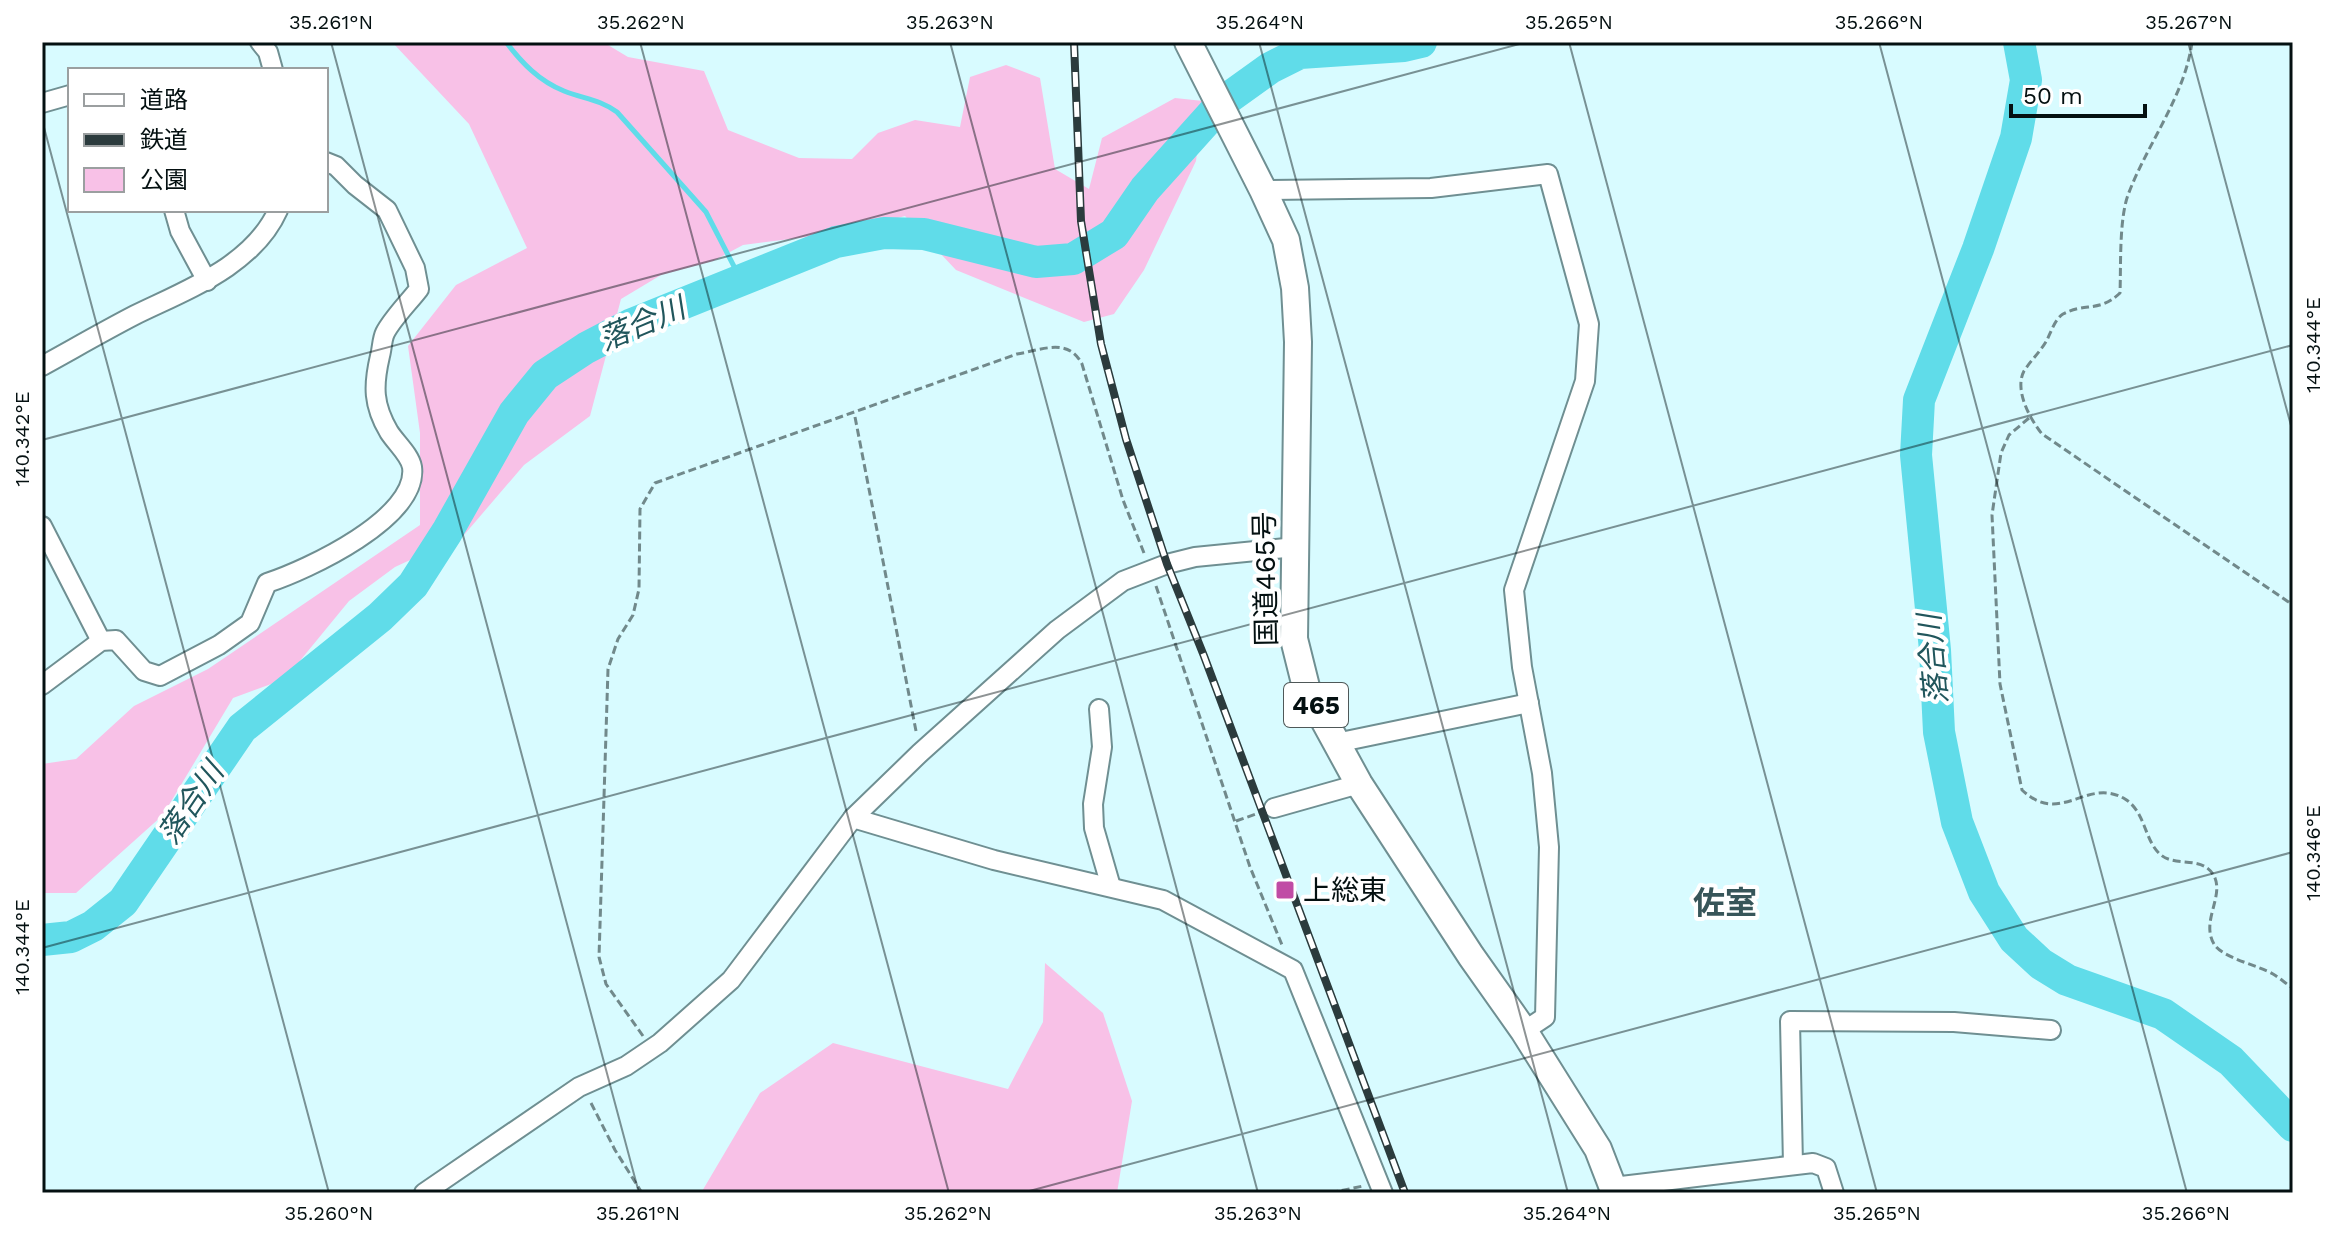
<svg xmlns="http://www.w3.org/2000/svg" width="2335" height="1235" font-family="'Work Sans','Noto Sans JP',sans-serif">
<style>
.green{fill:#f8c1e7}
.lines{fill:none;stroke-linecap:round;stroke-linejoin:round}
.stream{stroke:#60dce9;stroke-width:5}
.river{stroke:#60dce9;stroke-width:32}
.minor-casing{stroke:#6f8f92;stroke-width:22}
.highway-casing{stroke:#6f8f92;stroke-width:30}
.path{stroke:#71898b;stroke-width:3;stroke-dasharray:8 4;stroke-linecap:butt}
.minor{stroke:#fff;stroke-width:18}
.highway{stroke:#fff;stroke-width:26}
.rail-casing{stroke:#2b3b3d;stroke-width:8}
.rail{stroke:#fff;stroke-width:5;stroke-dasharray:15;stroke-linecap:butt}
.ticks{fill:none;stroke:#041011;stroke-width:2;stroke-opacity:0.45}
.poi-dot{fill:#c04ca5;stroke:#fff;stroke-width:3}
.labels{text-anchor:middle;stroke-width:8;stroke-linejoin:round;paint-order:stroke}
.shield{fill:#fff;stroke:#4f5858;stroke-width:2}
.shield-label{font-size:26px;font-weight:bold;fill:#041011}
.street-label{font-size:28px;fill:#041011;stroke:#fff}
.poi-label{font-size:28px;fill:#041011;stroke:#fff;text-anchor:start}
.water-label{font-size:30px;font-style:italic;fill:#21565c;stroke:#fff}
.quarter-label{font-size:32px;font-weight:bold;fill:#375559;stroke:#fff}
.neatline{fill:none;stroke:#041011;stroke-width:3}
.ticks-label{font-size:20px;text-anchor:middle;fill:#041011}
</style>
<rect width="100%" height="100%" fill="#d8fbff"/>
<!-- green -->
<g class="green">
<polygon points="392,42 603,42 628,57 704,71 728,130 799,158 852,159 878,133 915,120 960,127 970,77 1006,65 1040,78 1055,169 1089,189 1102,138 1175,98 1203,101 1196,161 1144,270 1114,314 1084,322 956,270 905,216 846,232 743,245 713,261 661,275 621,299 590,416 524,465 464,535 395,567 349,601 285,679 233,698 163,815 76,893 42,893 42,764 76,759 134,706 208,669 420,525 420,433 408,346 456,285 527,248 469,124"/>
<polygon points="1045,963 1103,1013 1132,1101 1117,1193 701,1193 760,1093 833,1043 1008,1089 1043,1022"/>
</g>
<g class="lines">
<!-- stream -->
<path class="stream" d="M506 42C522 63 539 81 564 91 584 99 599 99 617 112L706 212 741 280"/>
<!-- river -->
<g class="river">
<polyline points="2019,42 2026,80 2016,138 1978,249 1919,400 1916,455 1935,650 1939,732 1957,822 1984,892 2014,939 2041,964 2067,980 2163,1014 2231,1061 2293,1126"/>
<polyline points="42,940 71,937 93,926 123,902 242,728 380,617 413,585 447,532 514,413 545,375 586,348 632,324 836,242 884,233 924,234 1036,262 1073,259 1114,234 1145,189 1224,101 1270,68 1300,53 1404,46 1421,42"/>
</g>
<defs>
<g id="minor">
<polyline points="260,42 268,52 273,70"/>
<polyline points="42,103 70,95"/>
<polyline points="1263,190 1431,188 1548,174 1589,324 1585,381 1514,590 1522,667 1542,773 1549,847 1545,1017 1524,1031"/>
<polyline points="174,210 180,231 207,281"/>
<path d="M42 366C73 349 104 331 135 315 186 290 253 266 278 210"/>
<polyline points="42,526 101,641"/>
<path d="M42 685 101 641 116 640 144 671 160 676 219 645 250 623 267 583C307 570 419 518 412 467 410 455 396 443 389 432 373 405 373 386 380 356 382 349 382 339 385 333 392 319 409 302 419 289L415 268 387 210 355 185 336 166 326 162"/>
<polyline points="1099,709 1102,747 1093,804 1094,828 1111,887"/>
<polyline points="1336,743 1529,703"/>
<polyline points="1274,808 1359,784"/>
<polyline points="853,818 994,860 1163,900 1293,970 1383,1193"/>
<polyline points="1793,1165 1790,1021 1954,1022 2051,1030"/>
<polyline points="1613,1187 1813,1163 1826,1168 1834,1193"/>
<polyline points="424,1193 579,1087 626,1066 660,1043 731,980 853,818 920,753 1057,630 1123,581 1167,564 1195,557 1296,547"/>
</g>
<polyline id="highway" points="1188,42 1263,190 1286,240 1295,288 1298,342 1294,639 1306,687 1359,784 1471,956 1524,1031 1598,1149 1615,1193"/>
</defs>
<!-- minor casing -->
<use href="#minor" class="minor-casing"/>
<!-- highway casing -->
<use href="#highway" class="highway-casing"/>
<!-- path -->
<g class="path">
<path d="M2192 42C2185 96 2147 144 2128 195 2119 220 2121 266 2120 293 2099 313 2086 302 2063 314 2055 319 2051 332 2047 340 2041 351 2031 360 2024 371 2014 390 2030 419 2042 434L2293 605"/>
<polyline points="855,417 916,731"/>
<path d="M2029 418 2009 435 2001 453 1992 515 2000 684 2022 790C2061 827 2087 776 2125 799 2146 812 2144 841 2161 855 2177 868 2204 854 2215 878 2223 898 2201 922 2214 944 2222 958 2258 965 2273 974 2280 978 2286 984 2293 988"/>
<polyline points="1156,586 1250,867 1282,945"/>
<polyline points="1236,821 1259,813"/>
<path d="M643 1036 606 984 599 957 608 669 618 639 633 615 639 589 640 509 655 483 1017 354C1042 350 1068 337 1082 364L1123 500 1144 553"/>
<polyline points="591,1103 615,1150 642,1193"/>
<polyline points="1330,1193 1363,1186"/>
</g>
<!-- minor -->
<use href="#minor" class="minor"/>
<!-- highway -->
<use href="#highway" class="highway"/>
<defs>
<polyline id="rail" points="1074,42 1081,221 1101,344 1126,439 1167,564 1204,656 1405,1193"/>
</defs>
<!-- rail casing -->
<use href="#rail" class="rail-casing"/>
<!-- rail -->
<use href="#rail" class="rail"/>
</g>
<!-- ticks -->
<path class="ticks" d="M331 42 639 1193M640 42 949 1193M950 42 1258 1193M1259 42 1568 1193M1569 42 1877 1193M1879 42 2187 1193M2188 42 2293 433M42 120 329 1193M42 440 1527 42M42 948 2293 345M1022 1193 2293 852"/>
<!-- markers -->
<rect class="poi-dot" x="1275" y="880" width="20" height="20" rx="4"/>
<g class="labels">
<!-- shield labels -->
<rect class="shield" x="1284" y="683" width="64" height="44" rx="6"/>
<g class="shield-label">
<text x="1316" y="714">465</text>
</g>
<!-- street labels -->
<g class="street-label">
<text transform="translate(1265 579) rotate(-91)" y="10">国道465号</text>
</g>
<!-- poi labels -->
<g class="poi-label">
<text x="1303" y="900">上総東</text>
</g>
<!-- water labels -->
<g class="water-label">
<text transform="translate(642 324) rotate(-23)" y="10">落合川</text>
<text transform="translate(1933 659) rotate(-95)" y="10">落合川</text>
<text transform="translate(191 803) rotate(-56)" y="10">落合川</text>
</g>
<!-- quarter labels -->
<g class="quarter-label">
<text x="1725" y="914">佐室</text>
</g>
</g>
<!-- border -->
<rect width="2335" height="1235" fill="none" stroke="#ffffff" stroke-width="88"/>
<!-- legend -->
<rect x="68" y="68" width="260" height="144" fill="#ffffff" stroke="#9b9fa0" stroke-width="2"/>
<rect x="84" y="94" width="40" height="12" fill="#ffffff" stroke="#9b9fa0" stroke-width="2"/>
<text x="140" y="108" font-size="24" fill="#041011">道路</text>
<rect x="84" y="134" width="40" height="12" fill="#2b3b3d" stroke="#9b9fa0" stroke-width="2"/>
<text x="140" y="148" font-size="24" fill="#041011">鉄道</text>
<rect x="84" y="168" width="40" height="24" fill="#f8c1e7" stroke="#9b9fa0" stroke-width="2"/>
<text x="140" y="188" font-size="24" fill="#041011">公園</text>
<!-- scale -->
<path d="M2011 104v12h134v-12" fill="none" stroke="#041011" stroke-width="4"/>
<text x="2023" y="104" font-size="24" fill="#041011" stroke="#ffffff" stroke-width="6" paint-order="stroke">50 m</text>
<rect x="44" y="44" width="2247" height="1147" class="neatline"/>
<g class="ticks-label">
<text x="331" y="29">35.261°N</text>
<text x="641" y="29">35.262°N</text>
<text x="950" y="29">35.263°N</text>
<text x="1260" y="29">35.264°N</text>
<text x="1569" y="29">35.265°N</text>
<text x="1879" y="29">35.266°N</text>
<text x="2189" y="29">35.267°N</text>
<text transform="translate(2313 345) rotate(-90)" y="7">140.344°E</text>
<text transform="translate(22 439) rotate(-90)" y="7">140.342°E</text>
<text transform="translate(2313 853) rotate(-90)" y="7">140.346°E</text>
<text transform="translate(22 947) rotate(-90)" y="7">140.344°E</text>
<text x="329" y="1220">35.260°N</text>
<text x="638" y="1220">35.261°N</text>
<text x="948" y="1220">35.262°N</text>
<text x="1258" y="1220">35.263°N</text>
<text x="1567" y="1220">35.264°N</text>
<text x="1877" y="1220">35.265°N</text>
<text x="2186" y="1220">35.266°N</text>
</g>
</svg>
